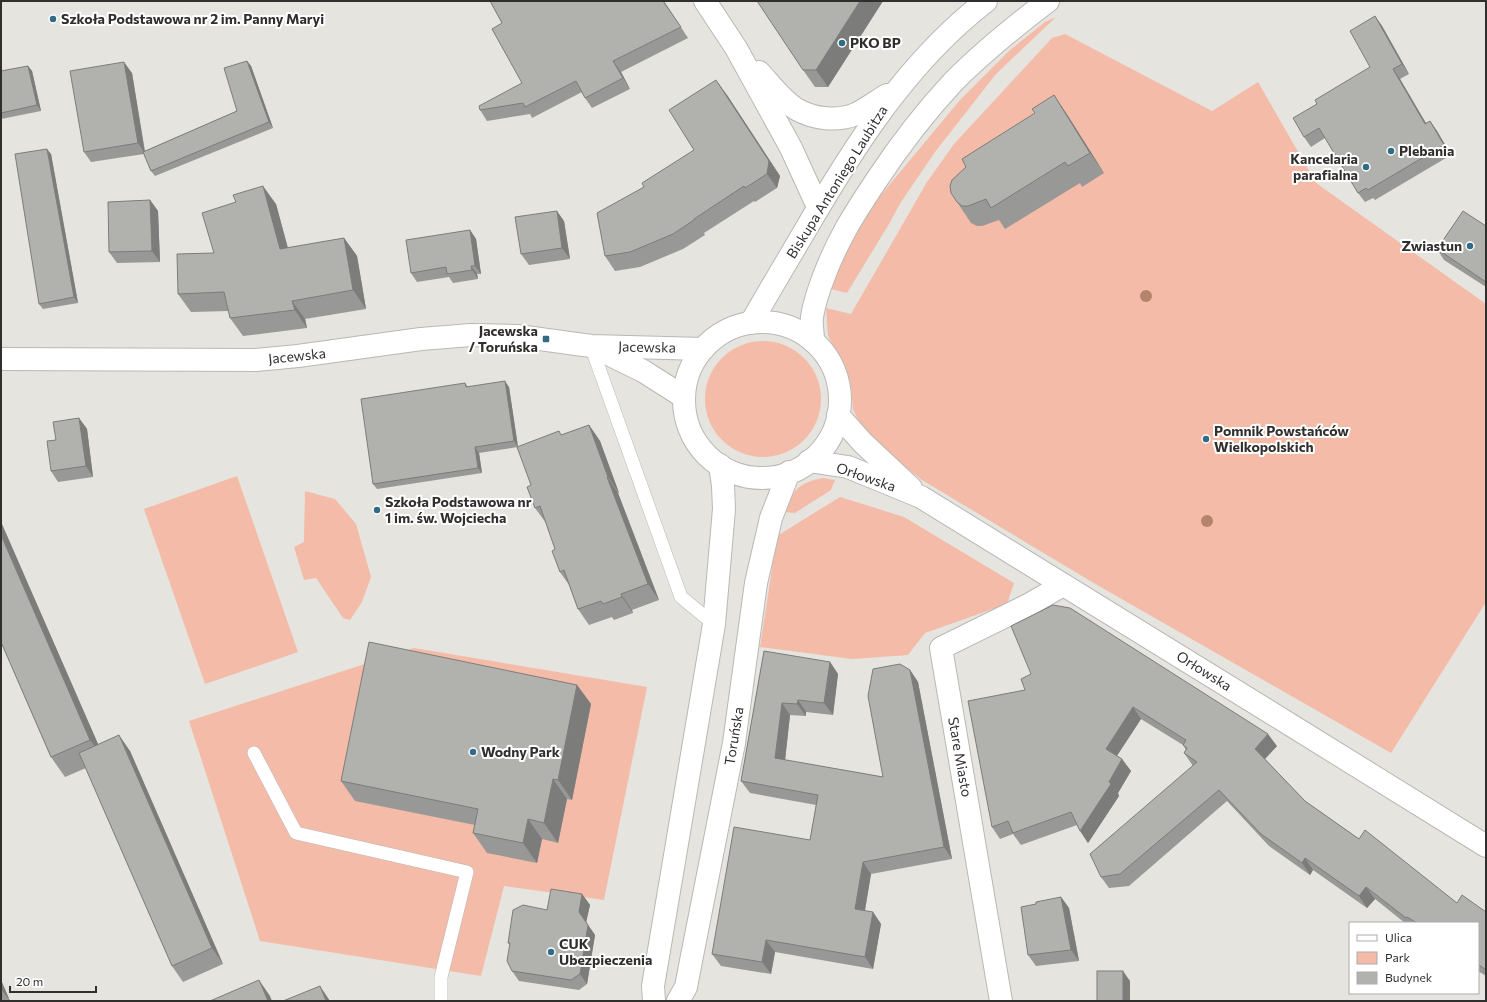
<svg xmlns="http://www.w3.org/2000/svg" width="1487" height="1002" font-family="Commissioner,sans-serif">
<style>
.green{fill:#f4bba8}
.lines{fill:none;stroke-linecap:round;stroke-linejoin:round}
.lane-casing{stroke:#bab8b4;stroke-width:14}
.street-casing{stroke:#bab8b4;stroke-width:24}
.secondary-casing{stroke:#bab8b4;stroke-width:24}
.lane{stroke:#fff;stroke-width:13}
.street{stroke:#fff;stroke-width:22}
.secondary{stroke:#fff;stroke-width:22}
.tree{fill:#b6836b}
.wall{fill:#989996}
.shaded-wall{fill:#7c7d7a}
.building{fill:#b1b2ae;stroke:#7c7d7a}
.poi-dot{fill:#316c84;stroke:#fff;stroke-width:1.5}
.labels{text-anchor:middle;stroke-width:4;stroke-linejoin:round;paint-order:stroke}
.poi-label{font-size:14px;font-weight:bold;fill:#302f2d;stroke:#fff;text-anchor:start}
.street-label{font-size:14px;fill:#302f2d;stroke:#fff}
</style>
<rect width="100%" height="100%" fill="#e5e4df"/>
<!-- green -->
<g class="green">
<polygon points="1056,17 996,74 935,152 901,202 889,224 847,293 831,289 843,251 858,227 881,195 960,100 1009,51 1045,22"/>
<polygon points="1065,34 1212,111 1258,82 1316,183 1486,304 1486,602 1391,753 1092,582 922,480 880,447 862,430 853,409 851,385 845,365 834,350 828,335 826,308 851,314 927,182 954,144 1052,38"/>
<circle cx="763" cy="399" r="58"/>
<polygon points="237,476 298,652 205,684 144,509"/>
<path d="M823 478 835 480 831 490 795 513 783 512C793 491 799 482 823 478Z"/>
<polygon points="305,491 335,499 356,524 371,577 362,602 350,620 343,618 316,578 304,580 294,547 304,542"/>
<polygon points="840,497 904,517 1014,583 1007,604 925,633 908,655 852,659 760,647 777,536"/>
<polygon points="414,648 647,687 604,900 504,886 481,976 260,941 189,721"/>
</g>
<g class="lines">
<defs>
<g id="lane">
<polyline points="591,346 681,597 714,624"/>
<polyline points="254,753 296,833 467,872 441,977 441,1001"/>
</g>
<polyline id="street" points="1001,1001 941,648 1030,604 1063,585"/>
<g id="secondary">
<polyline points="705,1 736,48 791,148 818,207"/>
<path d="M759 72C770 84 782 100 796 109 814 119 837 122 856 114 866 109 877 101 887 95"/>
<circle cx="762" cy="400" r="78"/>
<path d="M751 323C768 293 786 263 803 234 853 148 906 63 986 1"/>
<path d="M813 341C813 333 811 324 812 317 814 303 819 289 824 276 838 239 854 214 876 181 899 146 925 112 954 81 983 52 1015 26 1048 1"/>
<polyline points="598,349 643,371 684,397"/>
<polyline points="1,359 256,360 298,356 421,339 471,335 518,336 591,346 703,349"/>
<polyline points="838,415 863,443 911,488"/>
<polyline points="809,461 848,467 921,497 1294,727 1486,846"/>
<polyline points="654,1001 653,986 714,624 724,509 723,486 720,465"/>
<polyline points="678,1001 686,987 691,961 734,743 756,583 771,518 789,472"/>
</g>
</defs>
<!-- lane casing -->
<use href="#lane" class="lane-casing"/>
<!-- street casing -->
<use href="#street" class="street-casing"/>
<!-- secondary casing -->
<use href="#secondary" class="secondary-casing"/>
<!-- lane -->
<use href="#lane" class="lane"/>
<!-- street -->
<use href="#street" class="street"/>
<!-- secondary -->
<use href="#secondary" class="secondary"/>
</g>
<!-- trees -->
<g class="tree">
<circle cx="1146" cy="296" r="6"/>
<circle cx="1207" cy="521" r="6"/>
</g>
<!-- wall -->
<g class="wall">
<polygon points="490,1 664,1 688,38 621,72 630,89 592,108 585,98 582,92 532,118 530,114 487,121 480,110 522,83 502,23"/>
<polygon points="883,1 828,87 815,87 803,70"/>
<polygon points="1375,16 1382,26 1409,74 1400,79 1426,123 1430,121 1437,131 1451,155 1375,200 1373,198 1365,202 1358,193 1325,138 1311,147 1304,137 1370,67"/>
<polygon points="247,61 251,66 273,128 155,176 151,171 144,154 91,162 84,152 132,73 145,151 237,111"/>
<polygon points="28,66 32,71 41,111 1,119 1,71"/>
<polygon points="727,95 780,176 777,188 755,202 754,201 704,233 705,235 683,249 640,267 615,271 605,256 644,187 694,150"/>
<polygon points="1054,95 1068,116 1104,173 1082,187 1080,183 1005,229 999,220 982,226 977,226 971,223 957,202 1035,113"/>
<polygon points="51,154 78,303 43,309 39,304"/>
<polygon points="150,200 158,211 160,262 117,263 109,252"/>
<polygon points="236,202 276,204 288,248 344,238 357,256 366,309 305,319 307,328 243,336 230,318 229,311 191,312 178,294 214,253"/>
<polygon points="564,221 570,259 529,265 521,254"/>
<polygon points="1486,226 1486,287 1444,260 1437,249"/>
<polygon points="470,230 476,239 481,274 477,274 478,279 453,283 449,277 417,282 411,273"/>
<polygon points="465,383 468,387 509,387 518,447 479,453 482,473 377,489 373,484"/>
<polygon points="79,418 87,429 93,477 58,482 51,471 56,440"/>
<polygon points="589,425 600,441 619,493 618,493 659,600 632,610 633,613 614,620 612,617 589,625 578,609 569,585 560,572 555,549 546,523 535,508 531,485 562,435"/>
<polygon points="1,522 98,744 130,751 223,964 183,982 172,966 86,768 65,777 51,757 1,642"/>
<polygon points="764,651 830,662 838,674 833,715 806,712 806,716 790,715 785,760 883,777 910,670 918,682 952,859 871,874 865,911 873,912 881,924 873,969 775,952 771,974 721,966 712,954 810,840 816,805 750,793 741,781"/>
<polygon points="1031,674 1277,746 1265,759 1305,801 1359,839 1457,903 1486,912 1486,976 1478,971 1478,923 1405,923 1375,899 1367,908 1313,870 1310,875 1269,846 1227,801 1129,886 1109,888 1101,877 1193,766 1184,753 1186,750 1183,745 1141,719 1117,756 1122,759 1131,771 1118,793 1119,796 1088,843 1077,825 1021,845 1013,834 1000,839 992,827 1025,690"/>
<polygon points="577,685 591,704 572,800 567,799 558,843 542,839 537,863 487,853 473,833 475,825 355,801 341,781"/>
<polygon points="582,894 590,905 586,922 595,935 587,984 579,990 519,981 512,971 510,945 508,943 547,910"/>
<polygon points="1061,897 1069,908 1079,961 1036,966 1028,955 1036,904"/>
<polygon points="1,980 10,1001 1,1001"/>
</g>
<!-- shaded-wall -->
<g class="shaded-wall">
<polygon points="860,1 883,1 828,87 816,70"/>
<polygon points="1375,16 1382,26 1409,74 1402,64"/>
<polygon points="247,61 251,66 273,128 269,122"/>
<polygon points="613,61 621,72 630,89 623,78"/>
<polygon points="124,62 132,73 145,154 138,143"/>
<polygon points="28,66 32,71 41,111 37,105"/>
<polygon points="1393,69 1400,79 1432,134 1425,124"/>
<polygon points="716,80 727,95 780,176 777,188 767,174"/>
<polygon points="1054,95 1068,116 1104,173 1090,153"/>
<polygon points="1430,121 1437,131 1451,155 1444,145"/>
<polygon points="47,149 51,154 78,303 74,297"/>
<polygon points="263,186 276,204 293,268 280,249"/>
<polygon points="150,200 158,211 160,262 152,251"/>
<polygon points="557,211 564,221 570,259 562,248"/>
<polygon points="470,230 476,239 481,274 475,266"/>
<polygon points="344,238 357,256 366,309 353,290"/>
<polygon points="471,266 477,274 478,279 472,270"/>
<polygon points="292,301 305,319 307,328 295,310"/>
<polygon points="505,381 509,387 518,447 514,441"/>
<polygon points="79,418 87,429 93,477 86,466"/>
<polygon points="589,425 600,441 619,493 608,477"/>
<polygon points="475,447 479,453 482,473 478,468"/>
<polygon points="607,477 618,493 659,600 648,584"/>
<polygon points="1,522 105,760 90,740 1,535"/>
<polygon points="621,594 632,610 633,613 622,597"/>
<polygon points="830,662 838,674 833,715 824,703"/>
<polygon points="910,670 918,682 952,859 944,847"/>
<polygon points="577,685 591,704 572,800 558,780"/>
<polygon points="798,700 806,712 806,716 797,704"/>
<polygon points="782,703 790,715 784,770 775,758"/>
<polygon points="1133,707 1141,719 1114,760 1106,749"/>
<polygon points="1268,734 1277,746 1263,761 1255,749"/>
<polygon points="119,735 130,751 223,964 212,948"/>
<polygon points="1122,759 1131,771 1118,793 1119,796 1088,843 1080,831"/>
<polygon points="553,779 567,799 558,843 544,823"/>
<polygon points="528,819 542,839 537,863 523,843"/>
<polygon points="1305,858 1313,870 1310,875 1302,863"/>
<polygon points="863,862 871,874 863,921 855,909"/>
<polygon points="1366,887 1375,899 1367,908 1359,896"/>
<polygon points="582,894 590,905 586,923 579,912"/>
<polygon points="1061,897 1069,908 1079,961 1071,950"/>
<polygon points="873,912 881,924 873,969 865,957"/>
<polygon points="588,925 595,935 587,984 580,974"/>
<polygon points="766,940 775,952 771,974 762,962"/>
<polygon points="1123,971 1130,981 1130,1001 1123,1001"/>
<polygon points="1,980 10,1001 1,989"/>
<polygon points="259,980 270,996 272,1001 268,1001"/>
<polygon points="320,986 330,1001 326,1001"/>
</g>
<!-- building -->
<g class="building">
<polygon points="490,1 663,1 681,27 613,61 623,78 585,98 576,81 525,107 523,103 480,110 479,106 522,83 492,29 502,23"/>
<polygon points="757,1 860,1 816,70 803,70"/>
<polygon points="1375,16 1402,64 1393,69 1425,124 1430,121 1444,145 1368,190 1366,188 1358,193 1319,128 1304,137 1293,118 1317,104 1315,100 1370,67 1350,31"/>
<polygon points="247,61 269,122 151,171 143,152 237,111 224,68"/>
<polygon points="124,62 138,143 84,152 70,71"/>
<polygon points="28,66 37,105 1,113 1,71"/>
<polygon points="716,80 769,161 767,174 745,188 744,186 694,219 694,220 673,234 630,252 605,256 597,213 644,187 642,183 694,150 669,110"/>
<polygon points="1054,95 1090,153 1068,166 1065,162 991,208 986,199 968,206 962,206 957,202 951,193 950,186 952,180 966,167 962,159 1035,113 1032,109"/>
<polygon points="47,149 74,297 39,304 15,154"/>
<polygon points="263,186 280,249 344,238 353,290 292,301 295,310 230,318 224,292 178,294 177,254 214,253 202,213 236,202 233,195"/>
<polygon points="150,200 152,251 109,252 108,202"/>
<polygon points="557,211 562,248 521,254 515,217"/>
<polygon points="1463,211 1486,226 1486,282 1437,249"/>
<polygon points="470,230 475,266 471,266 472,270 447,274 446,267 411,273 406,240"/>
<polygon points="505,381 514,441 475,447 478,468 373,484 361,399 465,383 466,387"/>
<polygon points="79,418 86,466 51,471 47,441 56,440 53,422"/>
<polygon points="589,425 608,477 607,477 648,584 621,594 622,597 603,604 601,601 578,609 564,570 560,572 552,551 555,549 540,506 535,508 527,487 531,485 517,447 559,431 561,435"/>
<polygon points="1,535 90,740 51,757 1,642"/>
<polygon points="1053,605 1070,608 1268,734 1255,749 1305,801 1359,839 1365,830 1457,903 1462,895 1486,912 1486,970 1478,964 1478,923 1417,923 1407,917 1406,918 1366,887 1359,896 1305,858 1302,863 1261,834 1219,790 1120,874 1101,877 1090,854 1197,762 1184,753 1187,748 1183,745 1186,740 1133,707 1106,749 1122,759 1109,782 1111,784 1080,831 1071,812 1013,833 1008,821 992,827 968,701 1025,690 1021,679 1031,674 1011,626"/>
<polygon points="369,642 577,685 558,780 553,779 544,823 528,819 523,843 473,833 478,809 341,781"/>
<polygon points="764,651 830,662 824,703 798,700 797,704 782,703 775,758 883,777 868,696 873,669 900,664 910,670 944,847 863,862 855,909 873,912 865,957 766,940 762,962 712,954 734,827 810,840 818,795 741,781"/>
<polygon points="119,735 212,948 172,966 79,753"/>
<polygon points="551,889 582,894 579,912 588,925 580,974 571,980 512,971 507,961 510,943 508,943 513,910 523,905 547,910"/>
<polygon points="1061,897 1071,950 1028,955 1021,907 1036,904 1036,902"/>
<rect x="1097" y="971" width="26" height="30"/>
<polygon points="259,980 268,1001 210,1001"/>
<polygon points="320,986 326,1001 283,1001"/>
</g>
<!-- markers -->
<g class="poi-dot">
<circle cx="53" cy="19" r="4"/>
<circle cx="842" cy="43" r="4"/>
<circle cx="1391" cy="151" r="4"/>
<circle cx="1366" cy="167" r="4"/>
<circle cx="1470" cy="246" r="4"/>
<rect x="542" y="335" width="8" height="8" rx="2"/>
<circle cx="1206" cy="439" r="4"/>
<circle cx="377" cy="510" r="4"/>
<circle cx="473" cy="752" r="4"/>
<circle cx="551" cy="952" r="4"/>
</g>
<g class="labels">
<!-- poi labels -->
<g class="poi-label">
<text x="61" y="24">Szkoła Podstawowa nr 2 im. Panny Maryi</text>
<text x="850" y="48">PKO BP</text>
<text x="1399" y="156">Plebania</text>
<text x="1358" y="164" text-anchor="end">Kancelaria<tspan x="1358" dy="16">parafialna</tspan></text>
<text x="1462" y="251" text-anchor="end">Zwiastun</text>
<text x="538" y="336" text-anchor="end">Jacewska<tspan x="538" dy="16">/ Toruńska</tspan></text>
<text x="1214" y="436">Pomnik Powstańców<tspan x="1214" dy="16">Wielkopolskich</tspan></text>
<text x="385" y="507">Szkoła Podstawowa nr<tspan x="385" dy="16">1 im. św. Wojciecha</tspan></text>
<text x="481" y="757">Wodny Park</text>
<text x="559" y="949">CUK<tspan x="559" dy="16">Ubezpieczenia</tspan></text>
</g>
<!-- street labels -->
<g class="street-label">
<text transform="translate(837 182) rotate(-58)" y="5">Biskupa Antoniego Laubitza</text>
<text transform="translate(647 347) rotate(1)" y="5">Jacewska</text>
<text transform="translate(297 356) rotate(-6)" y="5">Jacewska</text>
<text transform="translate(866 477) rotate(19)" y="5">Orłowska</text>
<text transform="translate(1204 671) rotate(32)" y="5">Orłowska</text>
<text transform="translate(734 736) rotate(-81)" y="5">Toruńska</text>
<text transform="translate(960 757) rotate(80)" y="5">Stare Miasto</text>
</g>
</g>
<!-- border -->
<rect width="1487" height="1002" fill="none" stroke="#302f2d" stroke-width="4"/>
<!-- legend -->
<rect x="1349" y="922" width="130" height="72" fill="#ffffff" stroke="#acacab"/>
<rect x="1357" y="935" width="20" height="6" fill="#ffffff" stroke="#acacab"/>
<text x="1385" y="942" font-size="12" fill="#302f2d">Ulica</text>
<rect x="1357" y="952" width="20" height="12" fill="#f4bba8" stroke="#acacab"/>
<text x="1385" y="962" font-size="12" fill="#302f2d">Park</text>
<rect x="1357" y="972" width="20" height="12" fill="#b1b2ae" stroke="#acacab"/>
<text x="1385" y="982" font-size="12" fill="#302f2d">Budynek</text>
<!-- scale -->
<path d="M10 986v6h86v-6" fill="none" stroke="#302f2d" stroke-width="2"/>
<text x="16" y="986" font-size="12" fill="#302f2d" stroke="#ffffff" stroke-width="3" paint-order="stroke">20 m</text>
</svg>
